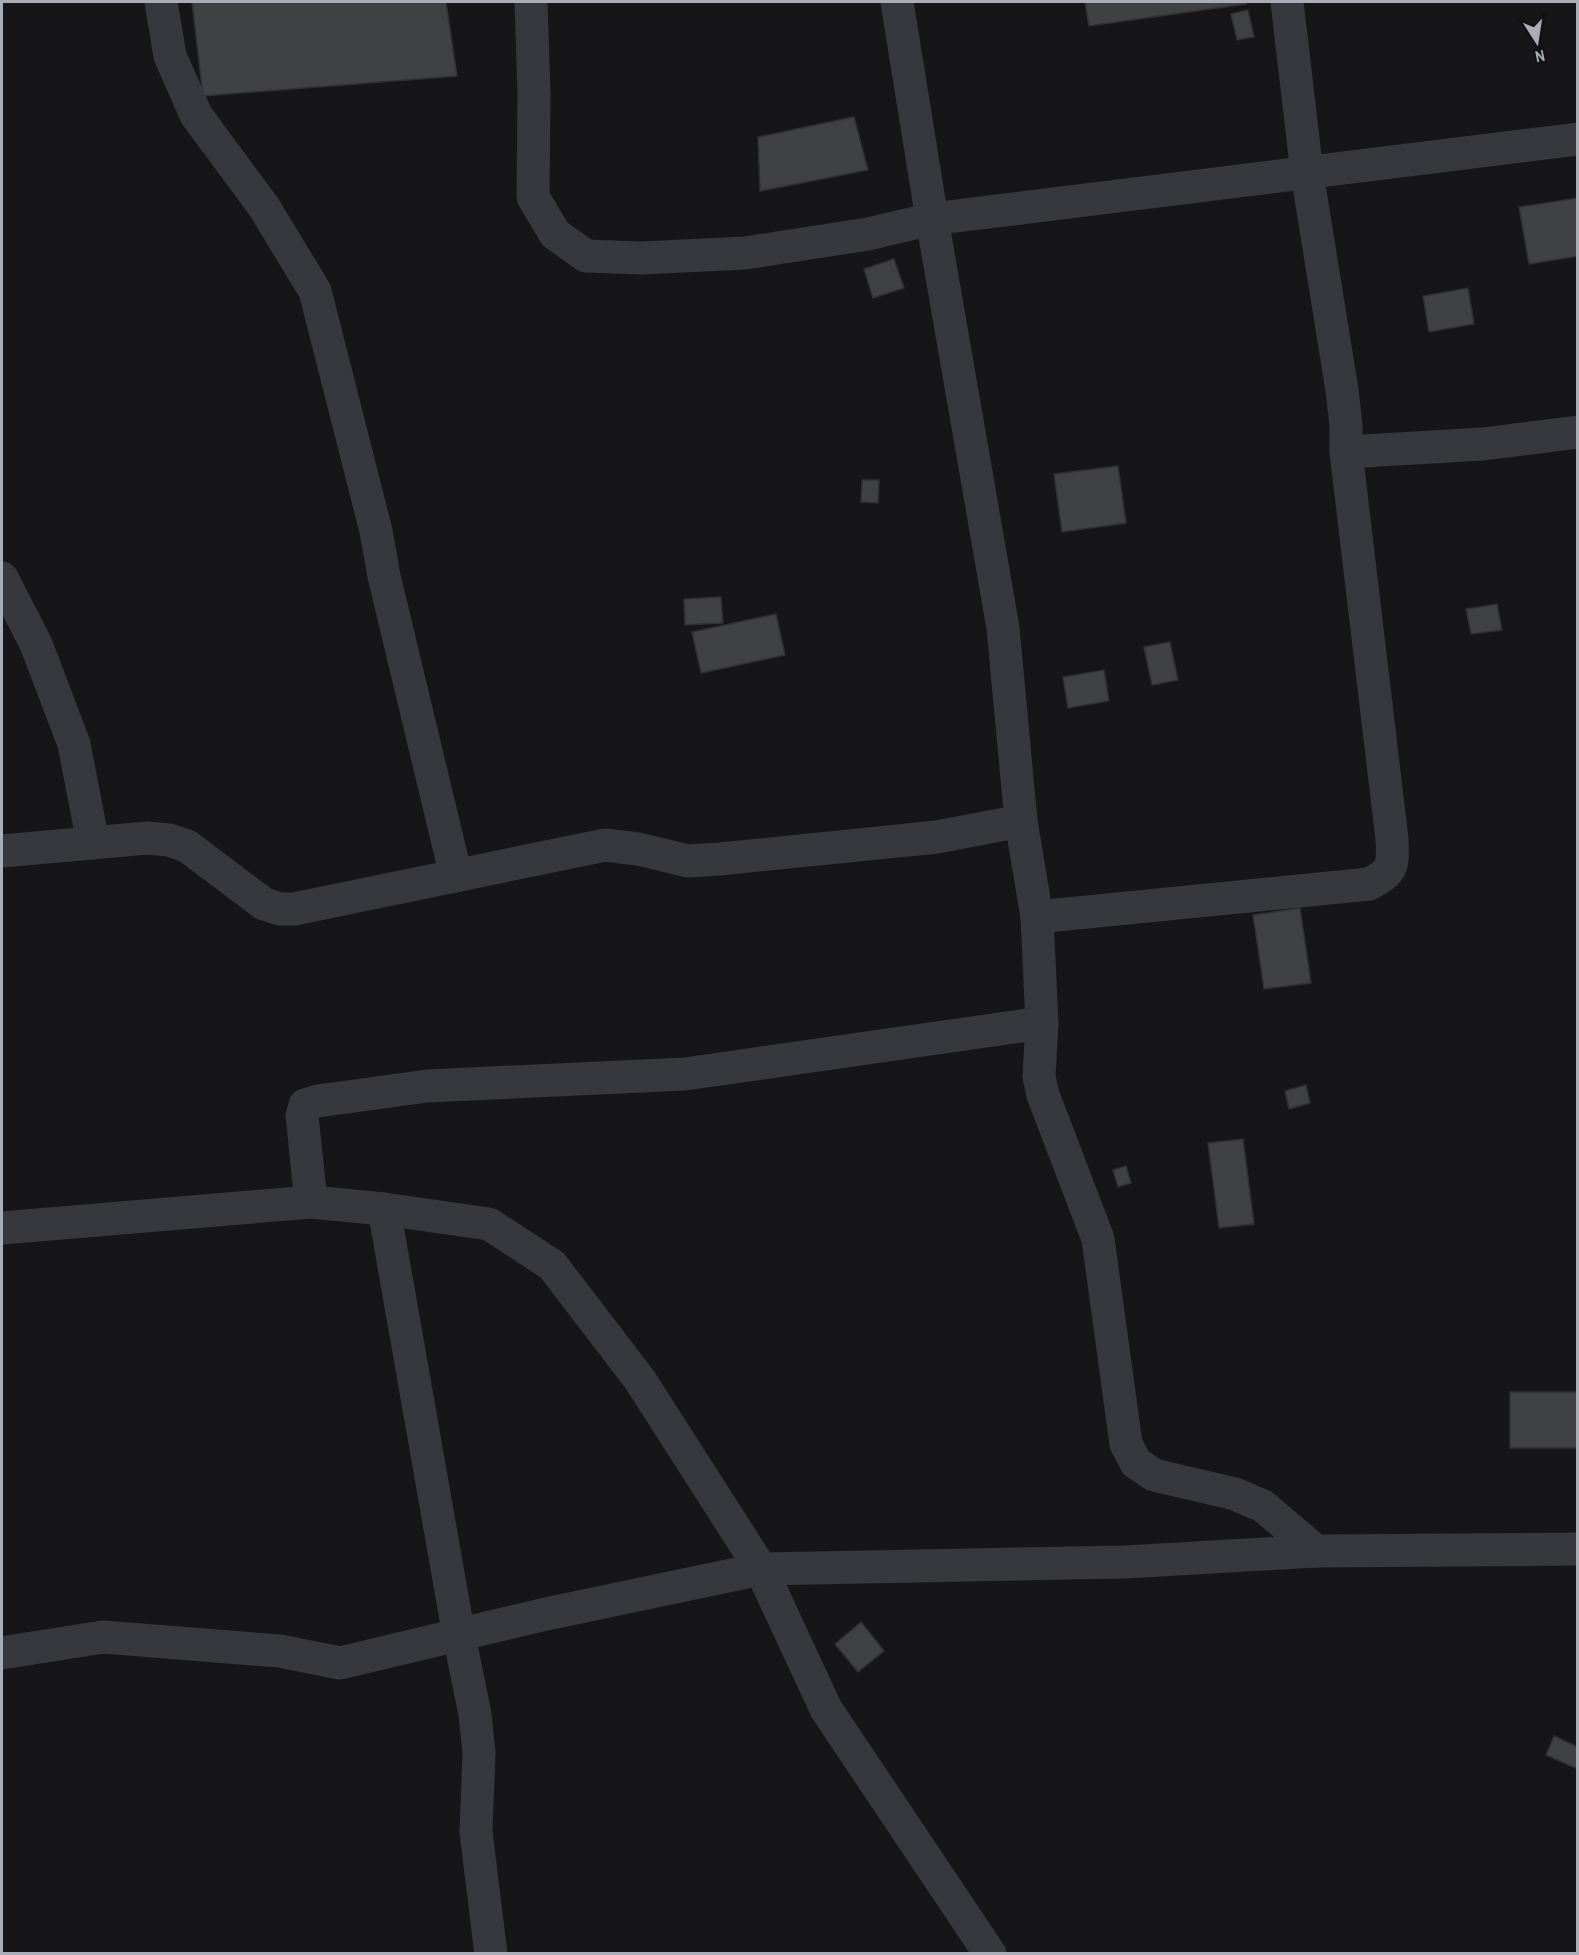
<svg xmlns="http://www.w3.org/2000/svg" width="1579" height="1955" font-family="'Archivo Narrow',sans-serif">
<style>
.building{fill:#404145;stroke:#303034;stroke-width:1.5}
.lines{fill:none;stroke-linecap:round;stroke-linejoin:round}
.street{stroke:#37383d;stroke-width:33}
</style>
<rect width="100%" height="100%" fill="#161618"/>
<!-- building -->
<g class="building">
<polygon points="192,2 446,2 457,76 203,96"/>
<polygon points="1085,2 1246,2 1246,4 1089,26"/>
<polygon points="1248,10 1254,37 1237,40 1231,14"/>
<polygon points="854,117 868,170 760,191 758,137"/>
<polygon points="1578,198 1578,256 1529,264 1519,207"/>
<polygon points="894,259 904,288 873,298 864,269"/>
<polygon points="1468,288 1474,324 1429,332 1423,296"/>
<polygon points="1118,466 1126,523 1062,532 1054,474"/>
<polygon points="862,480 879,480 878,503 861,502"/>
<polygon points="721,597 723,623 685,625 684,599"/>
<polygon points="1497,604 1502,630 1471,634 1466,609"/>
<polygon points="776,614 785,655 701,673 692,632"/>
<polygon points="1170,642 1178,680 1152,685 1144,647"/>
<polygon points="1104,670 1109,701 1068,708 1063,677"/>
<polygon points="1300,908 1311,983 1264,989 1253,915"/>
<polygon points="1306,1085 1310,1103 1289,1109 1285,1091"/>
<polygon points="1243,1139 1254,1224 1219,1228 1208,1143"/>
<polygon points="1126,1166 1131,1183 1118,1187 1113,1170"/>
<rect x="1510" y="1392" width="68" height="56"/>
<polygon points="861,1622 884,1651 858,1672 835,1644"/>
<polygon points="1554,1736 1578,1747 1578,1769 1546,1755"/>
</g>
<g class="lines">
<!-- street -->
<g class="street">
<polyline points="161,2 170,56 196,115 264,207 315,291 376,531 384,576 456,876"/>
<polyline points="531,2 534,94 533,197 555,234 586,256 642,258 745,253 868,234 932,219 1578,139"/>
<polyline points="897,2 932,219 1003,628 1021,821 1037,917 1042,1023 1039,1077 1043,1095 1098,1239 1126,1444 1136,1463 1154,1475 1235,1494 1263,1506 1316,1551"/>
<polyline points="1287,2 1307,173 1342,390 1346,425 1346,452 1483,444 1578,432"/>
<polyline points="2,578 36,644 74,744 93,843"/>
<polyline points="2,851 147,838 169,840 187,846 264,904 280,909 294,909 605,845 638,849 688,861 720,859 937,837 1021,821"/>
<path d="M1037 917 1369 884C1394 871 1393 866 1392 839L1346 452"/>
<polyline points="311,1202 302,1116 305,1105 318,1101 427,1086 685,1074 1042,1023"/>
<polyline points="384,1209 459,1636 475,1714 479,1753 476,1832 491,1954"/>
<polyline points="2,1228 311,1202 384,1209 489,1224 552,1265 640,1380 761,1569 826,1709 990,1954"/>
<polyline points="2,1653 103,1637 280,1651 340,1663 546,1614 761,1569 1126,1562 1316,1551 1578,1549"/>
</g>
</g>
<!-- border -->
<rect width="1579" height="1955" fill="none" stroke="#a8adb8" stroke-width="6"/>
<!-- north arrow -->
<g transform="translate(1537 42) rotate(168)" stroke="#111113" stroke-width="4.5" paint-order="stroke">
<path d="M0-4.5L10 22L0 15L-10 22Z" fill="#a8adb8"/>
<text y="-9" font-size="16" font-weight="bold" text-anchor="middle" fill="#a8adb8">N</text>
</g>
</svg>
